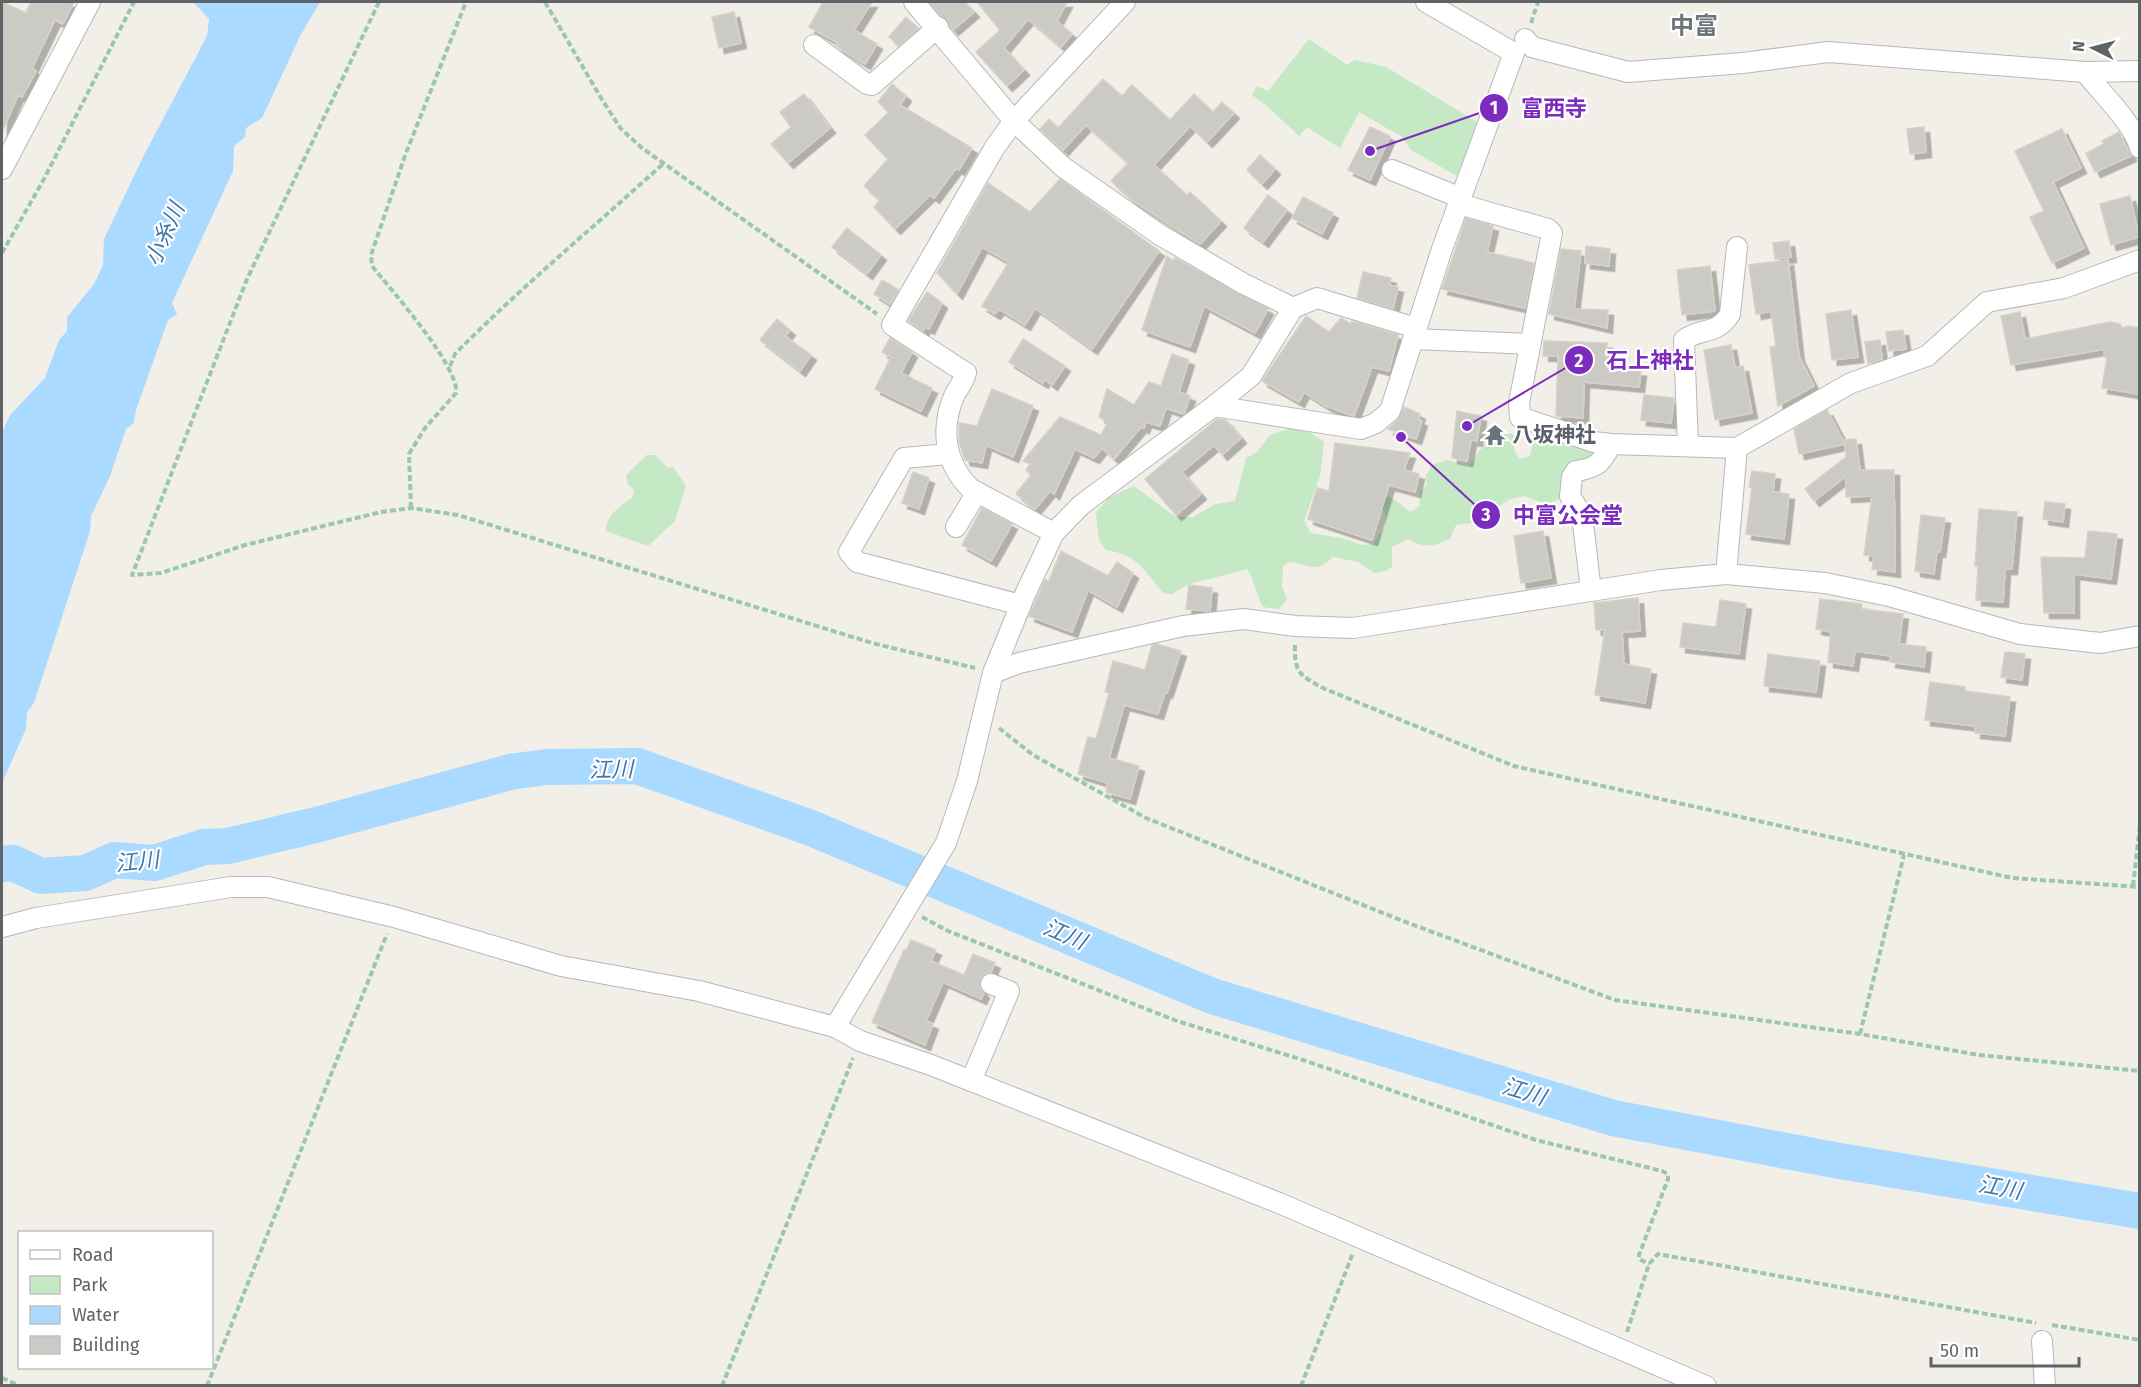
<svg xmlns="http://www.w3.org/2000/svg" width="2141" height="1387" font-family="'Fira Sans','Noto Sans JP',sans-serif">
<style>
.green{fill:#c5e8c5}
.water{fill:#aadaff}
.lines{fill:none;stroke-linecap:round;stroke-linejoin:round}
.river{stroke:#aadaff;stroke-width:36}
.building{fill:#cccac5;stroke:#d6d1c6;stroke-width:1.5;filter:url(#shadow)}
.minor-casing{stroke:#b5b8bc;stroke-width:22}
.path{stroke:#9cc7a9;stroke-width:4;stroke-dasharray:6 3;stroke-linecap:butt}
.minor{stroke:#fff;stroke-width:20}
.labels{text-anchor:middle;stroke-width:4.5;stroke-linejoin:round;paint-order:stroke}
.worship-label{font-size:21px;font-weight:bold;fill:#5b616d;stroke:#fff;text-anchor:start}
.water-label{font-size:22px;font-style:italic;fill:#4174aa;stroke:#fff}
.quarter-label{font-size:24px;font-weight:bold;fill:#70757a;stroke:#fff}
.leader{fill:none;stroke:#7b2cbf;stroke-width:2}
.callout-dot{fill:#7b2cbf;stroke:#fff;stroke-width:2}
.mark-label{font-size:18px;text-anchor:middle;font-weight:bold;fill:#fff}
.callout-label{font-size:22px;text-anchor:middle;font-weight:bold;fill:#7b2cbf;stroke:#fff;stroke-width:4.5;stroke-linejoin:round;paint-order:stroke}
</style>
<defs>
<filter id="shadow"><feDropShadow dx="5.5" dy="5.5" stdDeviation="0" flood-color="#0004"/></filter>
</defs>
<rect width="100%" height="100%" fill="#f1efe8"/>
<!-- green -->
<g class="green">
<polygon points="1309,39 1347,65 1355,60 1386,67 1479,123 1457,176 1411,150 1402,137 1359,112 1340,148 1307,127 1299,136 1266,105 1252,95 1257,86 1268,91"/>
<path d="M1291 428 1311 433 1324 442 1320 476 1304 521 1311 533 1341 538 1362 545 1373 544 1385 527V512L1376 502 1380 493 1395 500 1410 512 1420 506V493L1427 485 1426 476 1432 465 1447 460 1469 466 1480 450 1500 431 1516 435 1514 449 1519 459 1530 456 1534 438 1596 452 1609 461 1606 472 1594 478 1579 482 1563 498 1546 504 1524 496 1508 500 1479 522 1456 525 1450 539C1435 546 1423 549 1409 539L1392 547V567L1386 571 1374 573 1358 562 1333 557C1308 581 1300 553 1283 566L1282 587 1287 599 1279 609 1263 607C1256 594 1255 582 1247 569L1190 584 1172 594 1163 593C1144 570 1138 555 1106 550L1099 540 1096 513 1109 497 1134 486 1176 517H1193L1216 504 1235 501 1246 458 1257 452 1270 435Z"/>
<path d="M647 455H655L668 468 673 467 686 486 675 521 648 546 606 531C606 514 621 506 633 497L634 490 628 485 626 475Z"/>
</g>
<!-- water -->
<polygon class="water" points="193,2 320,2 300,36 262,118 246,128 245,137 234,146 233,171 172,303 177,314 168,320 136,410 134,423 126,429 110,476 91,516 90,531 34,703 27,712 26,729 2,783 2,433 10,415 45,378 59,340 67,331 67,317 94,284 103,265 104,239 144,155 207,36 209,19"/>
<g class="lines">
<!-- river -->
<polyline class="river" points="2,864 13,863 41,876 86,873 114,860 154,863 204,847 228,846 316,825 510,772 547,767 637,766 811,828 1212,996 1613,1118 1834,1160 2140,1211"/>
</g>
<!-- building -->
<g class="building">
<polygon points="2,2 26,13 31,2 74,2 63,24 55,20 32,68 36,71 22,97 18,95 2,132"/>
<polygon points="823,2 872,2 854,30 877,44 865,64 836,46 838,43 809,27"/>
<polygon points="929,2 965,2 974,12 953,30"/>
<polygon points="977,2 1067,2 1057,21 1072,34 1061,47 1028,19 1004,48 1024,70 1007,86 976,52 1000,30"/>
<polygon points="734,12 741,43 719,48 712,17"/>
<polygon points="906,17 918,28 899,46 889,37"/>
<polygon points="1103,79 1122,96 1132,85 1170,120 1194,94 1213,112 1222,102 1234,113 1207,142 1190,126 1154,165 1187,195 1190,192 1221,221 1200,244 1132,200 1111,181 1128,163 1086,125 1063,150 1040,129 1049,119 1058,128"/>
<polygon points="892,84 906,96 900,105 972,148 959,170 956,168 934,198 930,195 895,229 874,207 880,200 864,186 888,159 865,135 889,112 878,102"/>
<polygon points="804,94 830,128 788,163 771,144 791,127 780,112"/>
<polygon points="1370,127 1390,136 1370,180 1348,170"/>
<polygon points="1924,127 1926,152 1910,154 1907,129"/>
<polygon points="2062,129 2081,168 2053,182 2084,248 2052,263 2030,217 2044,211 2015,151"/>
<polygon points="2119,132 2131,156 2095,172 2086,153 2104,144 2102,141"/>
<polygon points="1260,155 1275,169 1262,184 1247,170"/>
<polygon points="1060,179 1159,251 1092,349 1035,308 1025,325 999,309 995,314 982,306 1009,262 982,247 957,294 937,273 988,183 1030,212"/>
<polygon points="1268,195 1287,210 1263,242 1244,228"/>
<polygon points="2130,196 2139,237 2111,245 2100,204"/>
<polygon points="1303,197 1333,213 1322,234 1292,218"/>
<polygon points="1466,218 1493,226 1487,252 1534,263 1525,308 1442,289"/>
<polygon points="847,228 881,255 867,274 832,247"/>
<polygon points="1789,241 1791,257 1775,259 1773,243"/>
<polygon points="1586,246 1610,249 1609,266 1585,263"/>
<polygon points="1561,249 1581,251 1574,309 1608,310 1607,328 1549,314"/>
<polygon points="1167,256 1173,261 1175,258 1268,309 1255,333 1204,306 1190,347 1142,330"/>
<polygon points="1788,260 1799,356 1814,386 1778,406 1770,347 1776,346 1771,311 1756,314 1749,265"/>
<polygon points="1710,266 1715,311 1682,315 1677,270"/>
<polygon points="1363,272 1391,278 1389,285 1398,287 1393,309 1357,298"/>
<polygon points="882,280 899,290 890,304 874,294"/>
<polygon points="927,292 942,303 929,329 925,327 923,331 908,321"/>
<polygon points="1851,310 1858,357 1832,360 1826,314"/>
<polygon points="2020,312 2025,339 2110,322 2120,324 2122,328 2128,326 2139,328 2139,394 2102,388 2107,358 2104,357 2105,349 2011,365 2001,316"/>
<polygon points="1306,316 1329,332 1341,318 1351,324 1352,321 1398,335 1389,371 1372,367 1354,416 1326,406 1304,392 1299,402 1262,381"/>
<polygon points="777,319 790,330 785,336 811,355 800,371 760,340"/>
<polygon points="1903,330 1906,349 1889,351 1886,332"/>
<polygon points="890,338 912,352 901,373 932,388 921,411 875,389 891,357 882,352"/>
<polygon points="1023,339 1065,366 1052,385 1044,379 1043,383 1009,362"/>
<polygon points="1880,340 1882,359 1868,364 1865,342"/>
<polygon points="1544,341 1607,343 1606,367 1641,371 1639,387 1584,382 1583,418 1556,416 1558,356 1543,356"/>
<polygon points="1731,345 1735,368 1743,366 1752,413 1715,420 1704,350"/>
<polygon points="1172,354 1189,360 1179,392 1190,396 1184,414 1166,408 1160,426 1146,422 1144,428 1141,427 1114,459 1102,448 1094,458 1075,449 1054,494 1050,491 1035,509 1016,494 1031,475 1026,470 1031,464 1023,461 1060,417 1101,435 1108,422 1099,417 1107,389 1134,405 1149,382 1161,386"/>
<polygon points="992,389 1033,406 1013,457 986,445 982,463 965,460 959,442 959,423 977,426"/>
<polygon points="1644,395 1674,398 1671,423 1641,420"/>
<polygon points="1404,407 1420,414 1418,419 1422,421 1416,439 1388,429 1398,420"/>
<polygon points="1827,410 1845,444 1799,454 1794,429"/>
<polygon points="1457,411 1481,416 1477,441 1471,440 1467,461 1452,458"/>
<polygon points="1217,419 1226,420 1241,438 1222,455 1214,445 1182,472 1201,494 1176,515 1145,479"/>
<polygon points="1856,439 1860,470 1894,470 1895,572 1872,569 1874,556 1864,555 1872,496 1846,497 1846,476 1814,501 1805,489 1846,457 1845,440"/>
<polygon points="1335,443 1410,453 1404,470 1419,474 1415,492 1389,485 1372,540 1308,519 1317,488 1329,491"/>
<polygon points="1752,471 1775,474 1773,492 1789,494 1784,539 1746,534 1752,488 1749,487"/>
<polygon points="913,472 929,478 919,509 902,503"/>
<polygon points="2045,502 2065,504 2063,522 2043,519"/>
<polygon points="982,508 1012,524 991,561 962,545"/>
<polygon points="1979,509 2017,512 2012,569 2005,569 2003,602 1976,600 1978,566 1975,566"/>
<polygon points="1921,515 1945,518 1940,552 1937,551 1934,574 1915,571"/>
<polygon points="1543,531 1551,578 1521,583 1514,536"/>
<polygon points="2088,531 2117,534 2111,579 2074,574 2074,613 2044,613 2041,557 2085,558"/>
<polygon points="1061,551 1108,576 1117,562 1133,573 1117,607 1088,590 1072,632 1029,616 1045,580 1049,581"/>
<polygon points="1189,585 1212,588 1210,611 1186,609"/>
<polygon points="1638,598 1640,631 1622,632 1624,664 1651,669 1645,703 1595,695 1605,630 1596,630 1594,603"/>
<polygon points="1820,599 1862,604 1861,609 1903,614 1899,644 1926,647 1924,667 1890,662 1891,656 1855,651 1853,666 1828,662 1831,632 1816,629"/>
<polygon points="1720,600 1746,604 1739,654 1680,647 1683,623 1716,627"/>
<polygon points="1156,644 1181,651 1167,693 1165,692 1158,714 1124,705 1109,758 1139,766 1130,799 1106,792 1108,783 1078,774 1088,737 1096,739 1109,693 1105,692 1113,661 1145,670 1152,645"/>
<polygon points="2005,652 2025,654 2022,680 2001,677"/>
<polygon points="1768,654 1820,661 1816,692 1764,686"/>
<polygon points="1930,682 1965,687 1965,691 2010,697 2005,736 1975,733 1975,726 1925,720"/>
<polygon points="911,940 936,950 931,961 964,975 973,954 995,963 991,972 984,974 980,980 979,986 984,993 981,999 943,982 926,1021 933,1024 925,1045 872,1022 904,950 906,951"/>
</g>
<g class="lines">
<defs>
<g id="minor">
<polyline points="914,2 1014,121 1063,167 1160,235 1244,284 1293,308"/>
<polyline points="1525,39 1532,47 1628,72 1743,63 1828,52 2085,72 2140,71"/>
<polyline points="814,45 867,84 872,85 938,27"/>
<path d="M2085 72C2101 93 2134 124 2140 148"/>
<polyline points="2,169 90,2"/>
<polyline points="1392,170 1461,198"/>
<polyline points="1459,204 1548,229 1552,233 1519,403 1520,417 1594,442 1611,444 1737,448 1851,383 1927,356 1987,302 2064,288 2140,260"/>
<polyline points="1413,339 1530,344"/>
<polyline points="1214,406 1361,429 1376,423 1390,411 1442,249 1514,53 1426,2"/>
<path d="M1688 446 1684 340C1700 327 1717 336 1730 314L1737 247"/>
<polyline points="948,454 904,458 849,552 857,562 1021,605"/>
<polyline points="956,527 977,492"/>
<path d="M1054 533 971 489C944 463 940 427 955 394 959 387 964 381 966 373L892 325 995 147 1014 121 1125 2"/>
<polyline points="1726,574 1737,448"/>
<path d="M1591 591 1582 515 1570 496 1572 477 1576 471C1597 468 1602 463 1611 444"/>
<polyline points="993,673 1019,663 1183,626 1244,619 1295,626 1353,628 1661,580 1726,574 1825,583 1889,596 2020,634 2100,643 2140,636"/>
<polyline points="2,927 36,918 231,887 268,887 394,917 561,966 699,991 835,1027 860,1041 931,1065 1279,1203 1706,1386"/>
<polyline points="835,1027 946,843 967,781 993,673 1026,592 1054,533 1081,505 1214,406 1251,376 1293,308 1317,298 1416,328"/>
<polyline points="971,1081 1009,991 991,984"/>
<polyline points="2042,1341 2045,1386"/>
</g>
</defs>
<!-- minor casing -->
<use href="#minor" class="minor-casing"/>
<!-- path -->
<g class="path">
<polyline points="379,2 247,279 132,575 161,573 245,545 381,512 411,508 458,515 872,643 975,668"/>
<polyline points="545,2 601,98 621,129 642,148 877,314"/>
<polyline points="1531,23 1538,2"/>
<polyline points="2,253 44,179 134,2"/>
<path d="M450 366 455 354C521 287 594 227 664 163"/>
<path d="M411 508 409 454 425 428 456 393C459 366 392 291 372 266L371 255 406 153 466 2"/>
<path d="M1295 645C1294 674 1301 676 1325 689L1514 766 2012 878 2140 887"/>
<polyline points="999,728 1033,755 1146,818 1403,921 1615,1000 1860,1034 1979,1055 2140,1071"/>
<polyline points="2133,886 2140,825"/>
<polyline points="922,917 948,931 1177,1021 1303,1060 1536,1140 1662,1171 1668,1174 1668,1179 1639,1255 1639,1259 1649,1264"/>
<polyline points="1860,1034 1904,855"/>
<polyline points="2052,1325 2140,1340"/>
<polyline points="1627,1332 1649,1264 1658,1254 2036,1323"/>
<polyline points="2,1378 20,1386"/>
<polyline points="207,1386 387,934"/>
<polyline points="722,1386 853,1058"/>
<polyline points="1301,1386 1353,1253"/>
</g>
<!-- minor -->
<use href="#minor" class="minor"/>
</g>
<!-- icons -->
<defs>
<symbol id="temple-bare" viewBox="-9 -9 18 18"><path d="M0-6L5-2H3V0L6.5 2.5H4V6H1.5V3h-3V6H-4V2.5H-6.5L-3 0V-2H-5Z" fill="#6b7280" stroke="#fff" stroke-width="2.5" paint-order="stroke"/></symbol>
</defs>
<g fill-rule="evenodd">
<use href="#temple-bare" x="1480" y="420" width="30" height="30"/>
</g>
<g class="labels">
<!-- worship labels -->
<g class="worship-label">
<text x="1512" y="442">八坂神社</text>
</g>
<!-- water labels -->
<g class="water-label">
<text transform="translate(164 234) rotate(-66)" y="8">小糸川</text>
<text transform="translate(611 769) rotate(-1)" y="8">江川</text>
<text transform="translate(137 861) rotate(-6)" y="8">江川</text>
<text transform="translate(1065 934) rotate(23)" y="8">江川</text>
<text transform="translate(1524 1091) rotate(17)" y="8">江川</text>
<text transform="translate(2000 1187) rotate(10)" y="8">江川</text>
</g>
<!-- quarter labels -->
<g class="quarter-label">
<text x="1694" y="34">中富</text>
</g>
</g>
<!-- callouts -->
<path class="leader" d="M1370 151L1494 108M1467 426L1579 360M1401 437L1486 515"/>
<g class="callout-dot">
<circle cx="1370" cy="151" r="6"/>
<circle cx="1467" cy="426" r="6"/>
<circle cx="1401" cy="437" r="6"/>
<circle cx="1494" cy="108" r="15"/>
<circle cx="1579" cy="360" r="15"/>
<circle cx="1486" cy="515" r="15"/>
</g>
<g class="mark-label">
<text x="1494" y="114">1</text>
<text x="1579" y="367">2</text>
<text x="1486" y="521">3</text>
</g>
<g class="callout-label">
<text x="1554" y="116">富西寺</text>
<text x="1650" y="368">石上神社</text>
<text x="1568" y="523">中富公会堂</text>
</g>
<!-- border -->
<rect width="2141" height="1387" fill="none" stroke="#5f6368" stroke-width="6"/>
<!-- legend -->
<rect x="18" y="1231" width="195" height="138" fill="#ffffff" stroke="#bfc1c3" stroke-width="1.5"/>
<rect x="30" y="1250" width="30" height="9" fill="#ffffff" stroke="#bfc1c3" stroke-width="1.5"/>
<text x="72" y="1261" font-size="18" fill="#5f6368">Road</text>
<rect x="30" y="1276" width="30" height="18" fill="#c5e8c5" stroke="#bfc1c3" stroke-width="1.5"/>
<text x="72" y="1291" font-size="18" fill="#5f6368">Park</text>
<rect x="30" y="1306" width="30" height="18" fill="#aadaff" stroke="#bfc1c3" stroke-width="1.5"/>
<text x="72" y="1321" font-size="18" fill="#5f6368">Water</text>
<rect x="30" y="1336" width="30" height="18" fill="#cccac5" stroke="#bfc1c3" stroke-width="1.5"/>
<text x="72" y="1351" font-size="18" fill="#5f6368">Building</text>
<!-- north arrow -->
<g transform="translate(2093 48) rotate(276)" stroke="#ffffff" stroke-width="4.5" paint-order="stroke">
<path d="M0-4.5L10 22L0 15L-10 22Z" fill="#5f6368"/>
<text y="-9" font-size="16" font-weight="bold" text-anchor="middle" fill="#5f6368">N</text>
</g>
<!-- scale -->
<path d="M1931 1357v9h148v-9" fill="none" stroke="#5f6368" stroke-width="3"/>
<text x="1940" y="1357" font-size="18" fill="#5f6368" stroke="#ffffff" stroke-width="4.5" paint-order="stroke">50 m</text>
</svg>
